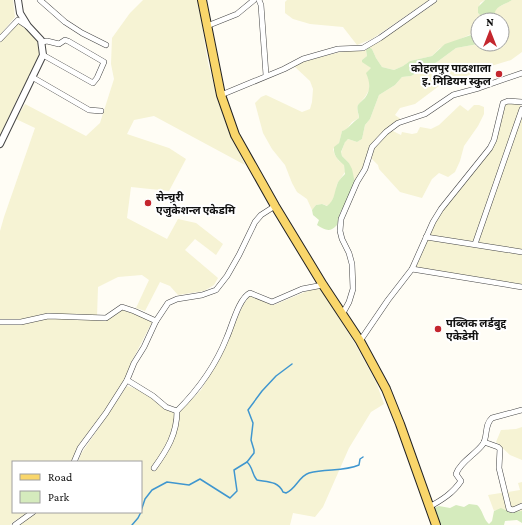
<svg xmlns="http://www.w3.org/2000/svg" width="522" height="525" font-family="'Crimson Pro','Noto Sans Devanagari',serif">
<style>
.farmland{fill:#f6f3d4}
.green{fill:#d5ebbd}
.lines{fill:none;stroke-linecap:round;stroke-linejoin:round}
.stream{stroke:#3f96cf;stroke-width:1.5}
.minor-casing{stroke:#444;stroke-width:6}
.tertiary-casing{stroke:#444;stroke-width:8}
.primary-casing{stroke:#222;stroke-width:10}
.minor{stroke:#fff;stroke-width:5}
.tertiary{stroke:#fff;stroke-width:6}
.primary{stroke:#f9d66b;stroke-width:8}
.poi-dot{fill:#c4262e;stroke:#fff;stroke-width:1.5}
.labels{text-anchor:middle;stroke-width:4;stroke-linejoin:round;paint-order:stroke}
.poi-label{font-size:11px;font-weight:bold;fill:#111;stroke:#fff;text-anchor:start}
</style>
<rect width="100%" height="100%" fill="#fffdf5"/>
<!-- farmland -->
<g class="farmland">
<polygon points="0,0 13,0 15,17 0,35"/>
<polygon points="143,0 198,0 208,63 215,89 223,116 245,165 154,116 134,120 127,134 169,148 186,159 169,191 131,187 127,218 167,239 178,219 196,223 223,244 216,255 195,239 185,250 218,278 214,285 204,291 178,295 170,286 160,282 145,311 136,308 149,280 142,275 118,277 98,287 97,317 48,314 42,314 24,320 0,320 0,231 4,217 35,128 16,119 25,104 86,136 100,123 114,79 111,64 112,38 130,13"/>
<polygon points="287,0 429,0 372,39 357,45 343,27 310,24 293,19 285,13 285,2"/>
<polygon points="438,0 485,0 480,3 478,13 485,20 478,20 478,31 440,48 432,56 410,61 403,66 394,70 382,67 376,58 372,49 369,47 430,7"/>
<polygon points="512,0 522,0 522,52 511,60 488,67 455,81 449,81 445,74 436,79 439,86 415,104 400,108 395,115 402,120 373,143 365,166 355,183 349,163 342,156 341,153 345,141 348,139 357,142 362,139 365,125 370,119 379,95 395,85 402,77 411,76 437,62 456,48 478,44 502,44 502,20 494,20 494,12 495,9"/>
<polygon points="17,22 27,28 40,41 41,55 17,99 0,137 0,42"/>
<polygon points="348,50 366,50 367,56 362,60 371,68 369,90 365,97 358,105 357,108 359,118 352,122 346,130 342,131 339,143 333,149 335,155 339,161 344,164 345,172 337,184 335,195 331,203 328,206 322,204 316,205 312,210 307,199 297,192 292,183 285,165 272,149 263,133 255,103 261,97 266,95 302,112 310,109 312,102 313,89 310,81 294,66 302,62"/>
<polygon points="505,103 520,104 521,110 474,241 469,241 430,235 429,234 441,213 489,152"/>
<polygon points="460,105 468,111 474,105 479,105 484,107 484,114 478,126 464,146 460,161 455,172 448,177 439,173 432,179 422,198 400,192 379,169 378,165 372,159 372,151 375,146 391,130 401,135 402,132 412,134 417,133 420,127 431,129 439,125"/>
<polygon points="522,115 522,250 479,243 479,239"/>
<polygon points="428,239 522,253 522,285 416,267"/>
<polygon points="317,287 322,291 354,342 376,382 384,404 371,412 349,448 323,507 315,517 293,513 290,525 18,525 37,512 141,512 141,462 78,462 81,454 127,386 140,390 174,413 180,411 201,390 220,357 243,305 249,297 250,296 274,305"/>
<polygon points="122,310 129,310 152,322 133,359 127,377 107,409 78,446 72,462 13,462 13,512 29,512 14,521 10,525 0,525 0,325 16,325 44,318 107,320"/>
<polygon points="522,427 522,460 510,455 496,442 501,430 516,429"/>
<polygon points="522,482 522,511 510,512 495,510 494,511 488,495 520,490 518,483"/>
</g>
<!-- green -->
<g class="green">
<path d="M485 0H512C501 7 494 5 494 20H485L478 13V7Z"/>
<path d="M478 31V44L456 48 437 62 411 76 402 77 395 85 379 95 370 119 365 125 362 139 357 142 348 139 345 142 341 152 342 156 349 163 352 169 355 183 352 192 340 213 337 225C330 233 325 230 317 225L319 220 313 215 312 210 316 205 322 204 327 206C335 200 334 193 337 185 338 181 342 177 345 174L344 165C338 160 333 155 334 147L339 143 342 131C348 130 353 121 359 118 359 114 356 108 358 105 360 102 363 100 365 98 371 90 370 82 366 73L371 68 362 62V60L367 56 366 50 369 47 372 49 376 58 382 67 394 70 403 66 410 61 432 56 445 44 471 35Z"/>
<path d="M469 504 477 505C483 510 483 519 489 524L492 521 494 511 501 508 510 512 522 511V523L517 520 505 521 504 525H438L434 508 439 506 450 508 456 505 464 507Z"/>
</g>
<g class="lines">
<!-- stream -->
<g class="stream">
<path d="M247 462C253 467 252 475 257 480 268 482 278 481 283 492L286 493C296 489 299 476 309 473 326 468 343 472 359 465L360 459 363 457"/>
<polyline points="141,511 145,499 152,490 167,482 189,485 200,479 230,498 237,491 234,470 247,462 254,453 254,450 251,440 253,423 248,410 262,391 276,376 292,364"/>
<polyline points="132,525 138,518 141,512"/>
</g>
<defs>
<g id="minor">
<polyline points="40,0 65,22 82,33 106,45"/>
<polyline points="259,0 261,5 266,75"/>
<polyline points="207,26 237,14 254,0"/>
<polyline points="0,39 18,20 27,26"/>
<polyline points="42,42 47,41 59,44 65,40 68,41 104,62 97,78 93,83 43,55"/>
<polyline points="32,77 89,110 101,111"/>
<polyline points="221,95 284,69 303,59 338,49 363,48 380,38 434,0"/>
<polyline points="426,237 522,252"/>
<polyline points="475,244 522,109"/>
<polyline points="412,269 522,287"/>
<polyline points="343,313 349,302 353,289 352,264 349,253 342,239 340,231 341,219 357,182 365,169 372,147 386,132 398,123 425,114 453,95 479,88 522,73"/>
<polyline points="0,322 21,322 48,316 106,318 122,307 134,311 156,321"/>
<polyline points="360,341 388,300 412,269 433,222 441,209 490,148 494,140 503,103 508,101 522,102"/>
<polyline points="127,380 153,396 166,407 177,411"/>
<polyline points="484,442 498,447 500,449 499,468 509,509 513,510 522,506"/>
<polyline points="74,462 80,448 106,413 127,380 134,363 144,347 156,321 168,303 177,299 202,295 216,290 227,276 239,255 255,222 261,215 275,206"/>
<path d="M154 468C167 450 177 434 177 411 198 390 216 365 227 337 232 326 239 298 250 293L272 302 302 289 323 285"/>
<path d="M429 507C442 500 453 493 461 481L456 474C460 462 476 454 483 444 488 436 484 425 492 418L522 410"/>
<polyline points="15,525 33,512"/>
</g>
<polyline id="tertiary" points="0,144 43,55 41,40 28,26 20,13 18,0"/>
<polyline id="primary" points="202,0 221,95 235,135 275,206 323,285 360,341 386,389 400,424 436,525"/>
</defs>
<!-- minor casing -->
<use href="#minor" class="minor-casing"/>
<!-- tertiary casing -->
<use href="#tertiary" class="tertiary-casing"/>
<!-- primary casing -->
<use href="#primary" class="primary-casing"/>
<!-- minor -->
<use href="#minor" class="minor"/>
<!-- tertiary -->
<use href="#tertiary" class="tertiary"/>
<!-- primary -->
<use href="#primary" class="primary"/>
</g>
<!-- markers -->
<g class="poi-dot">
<circle cx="499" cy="74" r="4"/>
<circle cx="148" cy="203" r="4"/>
<circle cx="438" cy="329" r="4"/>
</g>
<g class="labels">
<!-- poi labels -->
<g class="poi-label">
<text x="491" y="72" text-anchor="end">कोहलपुर पाठशाला<tspan x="491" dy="13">इ. मिडियम स्कुल</tspan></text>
<text x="156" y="201">सेन्चुरी<tspan x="156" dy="13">एजुकेशन्ल एकेडमि</tspan></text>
<text x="446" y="327">पब्लिक लर्डबुद्द<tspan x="446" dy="13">एकेडेमी</tspan></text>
</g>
</g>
<!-- legend -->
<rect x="12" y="461" width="130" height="52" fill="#ffffff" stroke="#a0a0a0"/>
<rect x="20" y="474" width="20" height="6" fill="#f9d66b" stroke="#a0a0a0"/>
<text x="48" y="481" font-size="12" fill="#111111">Road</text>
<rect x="20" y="491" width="20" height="12" fill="#d5ebbd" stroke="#a0a0a0"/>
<text x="48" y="501" font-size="12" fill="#111111">Park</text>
<!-- north arrow -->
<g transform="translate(490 32)"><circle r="19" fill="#ffffff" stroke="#a0a0a0"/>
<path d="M0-3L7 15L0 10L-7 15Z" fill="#c4262e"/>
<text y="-6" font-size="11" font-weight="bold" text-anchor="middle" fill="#111111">N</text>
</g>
</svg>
